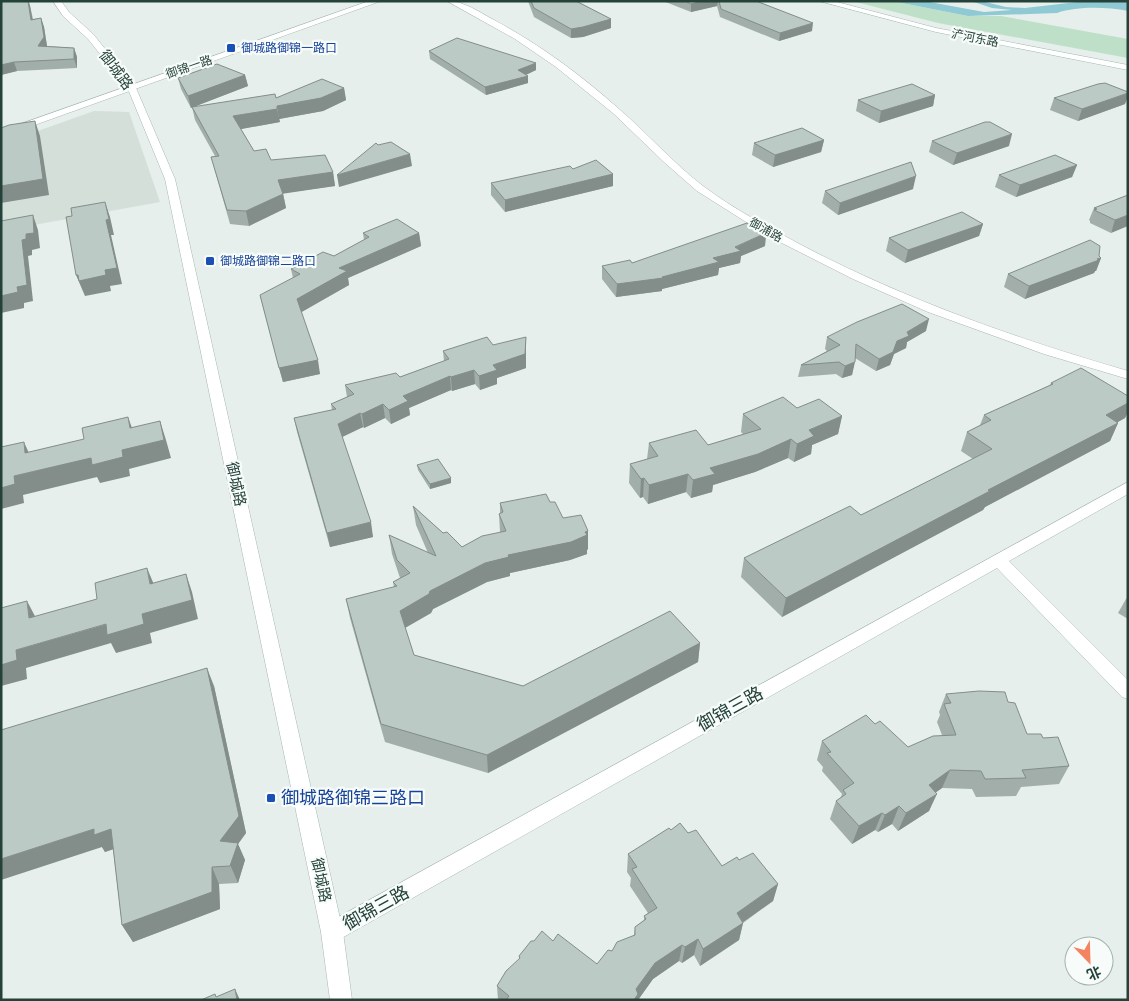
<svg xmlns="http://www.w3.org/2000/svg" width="1129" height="1001" font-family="'PT Sans Narrow','Noto Sans SC',sans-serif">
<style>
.built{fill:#d4dfda}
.green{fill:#bfe0c8}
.water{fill:#8ec9d4}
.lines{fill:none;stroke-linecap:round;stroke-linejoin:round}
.minor-casing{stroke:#a8b8b2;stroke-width:1}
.tertiary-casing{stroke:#a8b8b2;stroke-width:1}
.secondary-casing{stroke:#a4bbb3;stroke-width:1}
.minor{fill:#fff;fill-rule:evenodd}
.tertiary{fill:#fff;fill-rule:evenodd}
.secondary{fill:#fff;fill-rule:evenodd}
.wall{fill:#a1aea9}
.shaded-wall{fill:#838d89}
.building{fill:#bbcac4;stroke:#838d89}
.transit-dot{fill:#1a4fb4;stroke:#f7fbf9;stroke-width:2}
.labels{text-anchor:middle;stroke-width:4.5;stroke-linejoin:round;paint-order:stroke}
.far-street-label{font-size:12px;fill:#24423a;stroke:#f7fbf9}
.far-transit-label{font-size:12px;fill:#164399;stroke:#f7fbf9;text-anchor:start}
.street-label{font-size:15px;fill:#24423a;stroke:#f7fbf9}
.near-street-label{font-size:18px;fill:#24423a;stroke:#f7fbf9}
.near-transit-label{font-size:18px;fill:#164399;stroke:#f7fbf9;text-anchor:start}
</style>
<rect width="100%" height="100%" fill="#e6efeb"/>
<!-- built -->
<polygon class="built" points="94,111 129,112 160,202 1,231 1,144"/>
<!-- green -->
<polygon class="green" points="852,1 892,1 968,16 1001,16 1128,39 1128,58 938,23"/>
<!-- water -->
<path class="water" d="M892 1H924L984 12 1012 10 992 8 971 1H981L1006 7 1025 8 1086 1H1128V11C1106 7 1078 6 1057 13L968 16Z"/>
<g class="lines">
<defs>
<g id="minor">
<polygon points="369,1 381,1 1,137 1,131"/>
<polygon points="1128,482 1128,494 1009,561 1128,680 1128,699 1122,697 997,568 340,939 332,943 324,939 321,932 324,925"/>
</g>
<g id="tertiary">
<polygon points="53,1 61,1 69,12 94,35 136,88 175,179 343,932 352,1000 330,1000 321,932 165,179 128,89 88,39 63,16"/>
<path d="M447 1C464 1 479 12 494 20 539 44 581 75 619 109 648 134 673 163 703 186 735 210 770 228 805 247 907 300 1017 339 1128 371V379L1044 354 928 312 853 279 770 237 697 191 665 163 614 114 556 67 515 39Z"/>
</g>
<polygon id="secondary" points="819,1 833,1 936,28 1128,65 1128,70 936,32"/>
</defs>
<!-- minor casing -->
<use href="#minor" class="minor-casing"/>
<!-- tertiary casing -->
<use href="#tertiary" class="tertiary-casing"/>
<!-- secondary casing -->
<use href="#secondary" class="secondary-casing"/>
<!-- minor -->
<use href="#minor" class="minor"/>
<!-- tertiary -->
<use href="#tertiary" class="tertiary"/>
<!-- secondary -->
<use href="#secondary" class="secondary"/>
</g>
<!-- wall -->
<g class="wall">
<polygon points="1,1 29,1 33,19 41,18 44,27 47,46 74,48 77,57 77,68 17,71 1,75"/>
<polygon points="528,1 576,1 611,19 611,28 583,37 571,38 534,17"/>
<polygon points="663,1 756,1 812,31 779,41 720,17 717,6 691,12"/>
<polygon points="429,51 536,70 526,75 528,76 528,83 486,95 430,59"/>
<polygon points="245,75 248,86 193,107 276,98 344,88 346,100 323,111 279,119 280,122 241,129 254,151 271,160 333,172 335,186 283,193 286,208 249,226 230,224 211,157 215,156 195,120 192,107 191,108 181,89 178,78"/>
<polygon points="935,95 933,106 879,123 856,111 858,100"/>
<polygon points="1054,98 1125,104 1078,121 1050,110"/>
<polygon points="824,140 821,152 773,167 752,155 754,143"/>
<polygon points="932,141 1009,146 953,165 929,152"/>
<polygon points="1077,165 1072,177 1016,197 995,187 999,175"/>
<polygon points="573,169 613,174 613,186 505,212 491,195 491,183"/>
<polygon points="913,189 838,215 822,203 825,191"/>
<polygon points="1128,195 1111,233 1090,223 1090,221 1089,220 1094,208"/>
<polygon points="983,224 979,236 905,263 886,251 889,238"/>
<polygon points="363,233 419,233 421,246 348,278 349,285 301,312 320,374 283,382 260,296 293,278 291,269 334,256 364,240"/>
<polygon points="766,233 765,246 741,256 740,263 719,268 718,275 662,289 662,291 616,297 602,279 602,266 632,263"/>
<polygon points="1099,256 1101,258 1096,271 1095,271 1094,273 1025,299 1004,287 1008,274"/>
<polygon points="926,331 907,342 906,348 894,354 890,365 876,371 855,358 852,375 842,378 836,374 798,377 801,365 827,351 825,349 827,337"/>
<polygon points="493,345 526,350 526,368 497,378 497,384 480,390 475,384 452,391 451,390 409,408 410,415 391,424 385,418 364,428 363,427 342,437 373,537 330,547 297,432 294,418 332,410 331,404 347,397 345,385 400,377 444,361 443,351"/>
<polygon points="1051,383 1128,396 1128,412 1125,418 1117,422 1118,423 1110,441 985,507 983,510 782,617 741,577 744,558 861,515 973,459 961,451 967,432 980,425 984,415 1050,385"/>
<polygon points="797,408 842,416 838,434 812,445 811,454 794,462 788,458 755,472 713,485 712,492 691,498 686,492 648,504 643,497 640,498 629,483 630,464 647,459 649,443 708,445 743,434 741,432 743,414"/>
<polygon points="417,465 451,483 430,489 418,470"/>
<polygon points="550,502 563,518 588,531 588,549 587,550 587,554 570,560 510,573 510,576 487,582 433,609 431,613 405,628 414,655 523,686 700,643 698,662 488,773 385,742 350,618 346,599 394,587 393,582 400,578 392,554 389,535 428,553 416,525 413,506 443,533 462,547 500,532 499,514 500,513 500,503"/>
<polygon points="1128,597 1128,619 1118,613 1126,599"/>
<polygon points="214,686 246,833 238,844 245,860 238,883 219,884 220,909 133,942 122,925 113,849 105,852 102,847"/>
<polygon points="946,694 1008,702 1027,734 1043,738 1069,766 1059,784 1021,787 1016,796 976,797 972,789 942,788 936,792 929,811 898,831 892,824 878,832 875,830 852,844 830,819 836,801 841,797 842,794 822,771 823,767 817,760 822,741 875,724 908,747 942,735 937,722 940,715 939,712"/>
<polygon points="671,830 688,833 722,866 739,860 778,884 773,901 743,923 739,940 700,966 694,955 682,963 679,961 653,979 638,1000 498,1000 497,986 519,959 519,956 534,941 553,941 597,964 612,951 634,935 635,927 644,920 644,916 648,913 630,886 631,878 627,872 628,854"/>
</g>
<!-- shaded-wall -->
<g class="shaded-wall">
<polygon points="28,1 30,6 34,28 31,20"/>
<polygon points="702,1 718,1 717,6 691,12 691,4"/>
<polygon points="41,18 44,27 47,46 41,55 38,46"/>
<polygon points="611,19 611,28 583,37 571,38 571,29"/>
<polygon points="813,23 812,31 779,41 780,33"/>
<polygon points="74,48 77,57 77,68 74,59"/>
<polygon points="14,62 17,71 1,75 1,65"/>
<polygon points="536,63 536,70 519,78 518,70"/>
<polygon points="245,75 248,86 191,108 188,96"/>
<polygon points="528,76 528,83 486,95 485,87"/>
<polygon points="344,88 346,100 323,111 279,119 277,106"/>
<polygon points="1128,93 1128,97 1125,104 1078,121 1082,109"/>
<polygon points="935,95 933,106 879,123 881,111"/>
<polygon points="277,109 280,122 236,130 233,116"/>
<polygon points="35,121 40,136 49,195 1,203 1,186"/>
<polygon points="1012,134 1009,146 953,165 957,153"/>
<polygon points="824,140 821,152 773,167 775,155"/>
<polygon points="410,154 412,166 339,187 337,175"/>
<polygon points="1077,165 1072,177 1016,197 1020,185"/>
<polygon points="333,172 335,186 281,194 278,180"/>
<polygon points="613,174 613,186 505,212 505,200"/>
<polygon points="916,176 913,189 838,215 840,203"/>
<polygon points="283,194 286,208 249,226 246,211"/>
<polygon points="105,202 110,217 114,235 111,235 122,284 110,286 111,291 85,296 76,275 105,270"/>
<polygon points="33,215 38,230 40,248 32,250 32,255 28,256 33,301 24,303 24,308 1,313 1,296 17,287 22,240 26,234"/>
<polygon points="1128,215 1128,226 1111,233 1115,220"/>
<polygon points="983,224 979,236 905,263 908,250"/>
<polygon points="419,233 421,246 348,278 349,285 300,313 297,299 339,268"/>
<polygon points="766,233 765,246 741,256 740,263 719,268 718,275 662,289 662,291 616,297 617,284 662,277 713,258"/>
<polygon points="1101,258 1096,271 1095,271 1094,273 1025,299 1029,286"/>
<polygon points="929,319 926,331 907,342 906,348 894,354 890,365 876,371 879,359 907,332"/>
<polygon points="526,337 526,368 497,378 497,384 480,390 479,376"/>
<polygon points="318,360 320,374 283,382 279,368"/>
<polygon points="855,362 852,375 842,378 845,366"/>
<polygon points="474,370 475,384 452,391 451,377"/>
<polygon points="450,376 451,390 409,408 410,415 391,424 389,410 403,396"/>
<polygon points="1128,403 1128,412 1125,418 1099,433 1118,423 1110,441 985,507 983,510 782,617 786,598 988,490 1106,415"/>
<polygon points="383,404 385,418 364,428 362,414"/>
<polygon points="360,413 363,427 340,438 338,424"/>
<polygon points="842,416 838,434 812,445 811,454 794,462 797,444 809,430"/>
<polygon points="128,417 135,436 160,421 166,440 171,458 129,469 130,476 100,483 97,477 23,495 24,503 1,509 1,488 14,476 122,450 130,428"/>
<polygon points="791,439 788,458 755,472 713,485 712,492 691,498 693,480 710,468"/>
<polygon points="24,442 32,460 25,453"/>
<polygon points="688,474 686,492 648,504 649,485"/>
<polygon points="451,478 451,483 430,489 430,484"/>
<polygon points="644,478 643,497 640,498 641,479"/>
<polygon points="371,522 373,537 330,547 327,533"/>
<polygon points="588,531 588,549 587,550 587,554 570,560 510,573 510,576 487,582 433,609 431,613 403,629 400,611 430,591 485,563 508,555"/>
<polygon points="147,568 155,587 150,584"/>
<polygon points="186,574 192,592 198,619 150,633 152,643 116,653 111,643 26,668 27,679 1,686 1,665 16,650 142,614"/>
<polygon points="27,601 37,620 29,618"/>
<polygon points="700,643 698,662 488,773 487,755"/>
<polygon points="207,668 214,686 246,833 238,844 245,860 238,883 220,841"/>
<polygon points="950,770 942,788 921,803 929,785"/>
<polygon points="937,794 929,811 898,831 906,813"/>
<polygon points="899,806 892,824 878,832 885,815"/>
<polygon points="882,813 875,830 852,844 859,826"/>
<polygon points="94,829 111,829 120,847 105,852 102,847 1,880 1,859"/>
<polygon points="212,867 219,884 220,909 133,942 122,925"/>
<polygon points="778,884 773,901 733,929 737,913"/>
<polygon points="743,923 739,940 700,966 703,949"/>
<polygon points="698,939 694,955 682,963 685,947"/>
<polygon points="682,945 679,961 653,979 638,1000 634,1000 636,989 655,963"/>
<polygon points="235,989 240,1000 237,1000"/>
</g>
<!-- building -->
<g class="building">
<polygon points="1,1 28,1 31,20 41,18 44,37 38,46 74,48 74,59 14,62 1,65"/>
<polygon points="531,1 576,1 611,19 583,27 571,29 534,8"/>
<polygon points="685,1 702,1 691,4"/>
<polygon points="719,1 756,1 813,23 780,33 721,9"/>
<polygon points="457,38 536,63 518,70 528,76 485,87 429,51"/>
<polygon points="217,64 245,75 188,96 178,78"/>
<polygon points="322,79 344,88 321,98 277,106 277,109 233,116 254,151 266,149 271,160 325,155 333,172 278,180 283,194 246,211 227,210 211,157 219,156 192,107 275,94 276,98"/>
<polygon points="1105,83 1128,92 1128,93 1082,109 1054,98 1098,84"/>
<polygon points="912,84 935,95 881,111 858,100"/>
<polygon points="35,121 43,179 1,186 1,128 9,125"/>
<polygon points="985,122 990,122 1012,134 957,153 932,141"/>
<polygon points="802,128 824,140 775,155 754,143"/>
<polygon points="391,142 410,154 337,175 376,143 378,145"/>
<polygon points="1055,155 1077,165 1020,185 999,175"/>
<polygon points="596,160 613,174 505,200 491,183 570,166 573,169"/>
<polygon points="911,162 916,176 840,203 825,191"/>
<polygon points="1128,195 1128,215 1115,220 1094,210 1097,209 1094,208"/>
<polygon points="105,202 109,219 106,220 117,268 105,270 106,275 79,281 78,275 76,275 66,217 72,216 71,208"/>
<polygon points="962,212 983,224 908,250 889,238"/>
<polygon points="33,215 34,233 26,234 26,239 22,240 27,285 17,287 18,292 1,296 1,221"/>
<polygon points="397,219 419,233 339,268 347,271 297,299 318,360 279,368 260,295 300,274 291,269 323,252 334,256 369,237 363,233"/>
<polygon points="747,223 766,233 735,247 741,251 713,258 719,262 662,277 663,278 617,284 602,266 630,260 632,263"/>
<polygon points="1090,240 1100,246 1099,256 1101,258 1097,259 1099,260 1029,286 1008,274"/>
<polygon points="902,304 929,319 907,332 909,336 897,341 893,352 879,359 856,344 855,362 845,366 839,362 801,365 840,345 827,337 857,322"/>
<polygon points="487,337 493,345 526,337 525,354 493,365 497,370 479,376 474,370 451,377 450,376 403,396 408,401 389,410 383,404 362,414 360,413 338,424 371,522 327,533 294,418 336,409 331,404 354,394 345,385 396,373 400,377 449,359 443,351"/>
<polygon points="1081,368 1128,396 1128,403 1106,415 1118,423 988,490 990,491 786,598 744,558 850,506 861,515 992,449 967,432 991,420 984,415 1053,384 1051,383"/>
<polygon points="783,397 797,408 819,399 842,416 809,430 814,436 797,444 791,439 758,454 710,468 715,474 693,480 688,474 649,485 644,478 641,479 630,464 658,456 649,443 696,430 708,445 761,429 743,414"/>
<polygon points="128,417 130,428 160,421 164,440 122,450 123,457 92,465 91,458 14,476 15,484 1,488 1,447 24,442 25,453 84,439 82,428"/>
<polygon points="438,459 451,478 430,484 417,465"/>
<polygon points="546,494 550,502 555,502 563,518 581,515 588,531 585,532 587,535 571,542 508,555 509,557 485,563 430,591 429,594 400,611 414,655 523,686 670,611 700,643 487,755 381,724 346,599 397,586 393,582 410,573 397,560 389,535 436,556 413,506 443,533 447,532 462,547 482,536 506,531 499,514 503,512 500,503"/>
<polygon points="147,568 150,584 186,574 192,600 142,614 144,624 107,635 106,624 16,650 17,660 1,665 1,608 27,601 29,618 97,599 95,583"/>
<polygon points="207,668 239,816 220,841 238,843 230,866 212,867 212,892 122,925 111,829 94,835 94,829 1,859 1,730"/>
<polygon points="979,691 1005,692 1008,702 1015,703 1027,734 1041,734 1043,738 1058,737 1069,766 1022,770 1026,778 985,779 981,771 950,770 929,785 937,794 906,813 899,806 885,815 882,813 859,826 836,801 846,794 843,790 854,783 827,753 831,752 822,741 866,715 875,724 880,721 908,747 933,736 956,735 944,704 951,703 946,694"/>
<polygon points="680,823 688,833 696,830 722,866 737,857 739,860 753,853 778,884 737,913 743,923 703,949 698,939 685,947 682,945 655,963 636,989 638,994 634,1000 506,1000 509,996 497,986 506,971 520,958 519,956 531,941 534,941 542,931 553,941 558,934 597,964 608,950 612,951 617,942 635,935 635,927 646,919 644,916 657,908 632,869 637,867 628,854 669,828 671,830"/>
<polygon points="235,989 237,1000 201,1000 215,994 216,997"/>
</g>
<!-- markers -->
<g class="transit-dot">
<rect x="226" y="43" width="10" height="10" rx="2.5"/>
<rect x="205" y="256" width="10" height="10" rx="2.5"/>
<rect x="266" y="793" width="10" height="10" rx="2.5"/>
</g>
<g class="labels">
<!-- far-street labels -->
<g class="far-street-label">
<text transform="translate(975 38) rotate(11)" y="4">浐河东路</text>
<text transform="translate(189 67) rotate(-19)" y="4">御锦一路</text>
<text transform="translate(766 230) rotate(29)" y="4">御浦路</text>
</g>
<!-- far-transit labels -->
<g class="far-transit-label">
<text x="241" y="52">御城路御锦一路口</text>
<text x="220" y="265">御城路御锦二路口</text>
</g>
<!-- street labels -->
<g class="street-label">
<text transform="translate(116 70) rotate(53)" y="5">御城路</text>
<text transform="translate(236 484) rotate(78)" y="5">御城路</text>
<text transform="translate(321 880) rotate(78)" y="5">御城路</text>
</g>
<!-- near-street labels -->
<g class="near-street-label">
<text transform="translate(730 709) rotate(-29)" y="6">御锦三路</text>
<text transform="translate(376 908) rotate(-29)" y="6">御锦三路</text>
</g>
<!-- near-transit labels -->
<g class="near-transit-label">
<text x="281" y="804">御城路御锦三路口</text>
</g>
</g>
<!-- border -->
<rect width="1129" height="1001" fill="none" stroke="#24423a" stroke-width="5"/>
<!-- north arrow -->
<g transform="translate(1089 961) rotate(157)"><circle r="24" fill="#f7fbf9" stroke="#a3b1ad"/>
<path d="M0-4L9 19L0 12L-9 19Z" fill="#f4845f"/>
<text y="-8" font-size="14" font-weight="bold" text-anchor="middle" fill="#24423a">北</text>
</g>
</svg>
